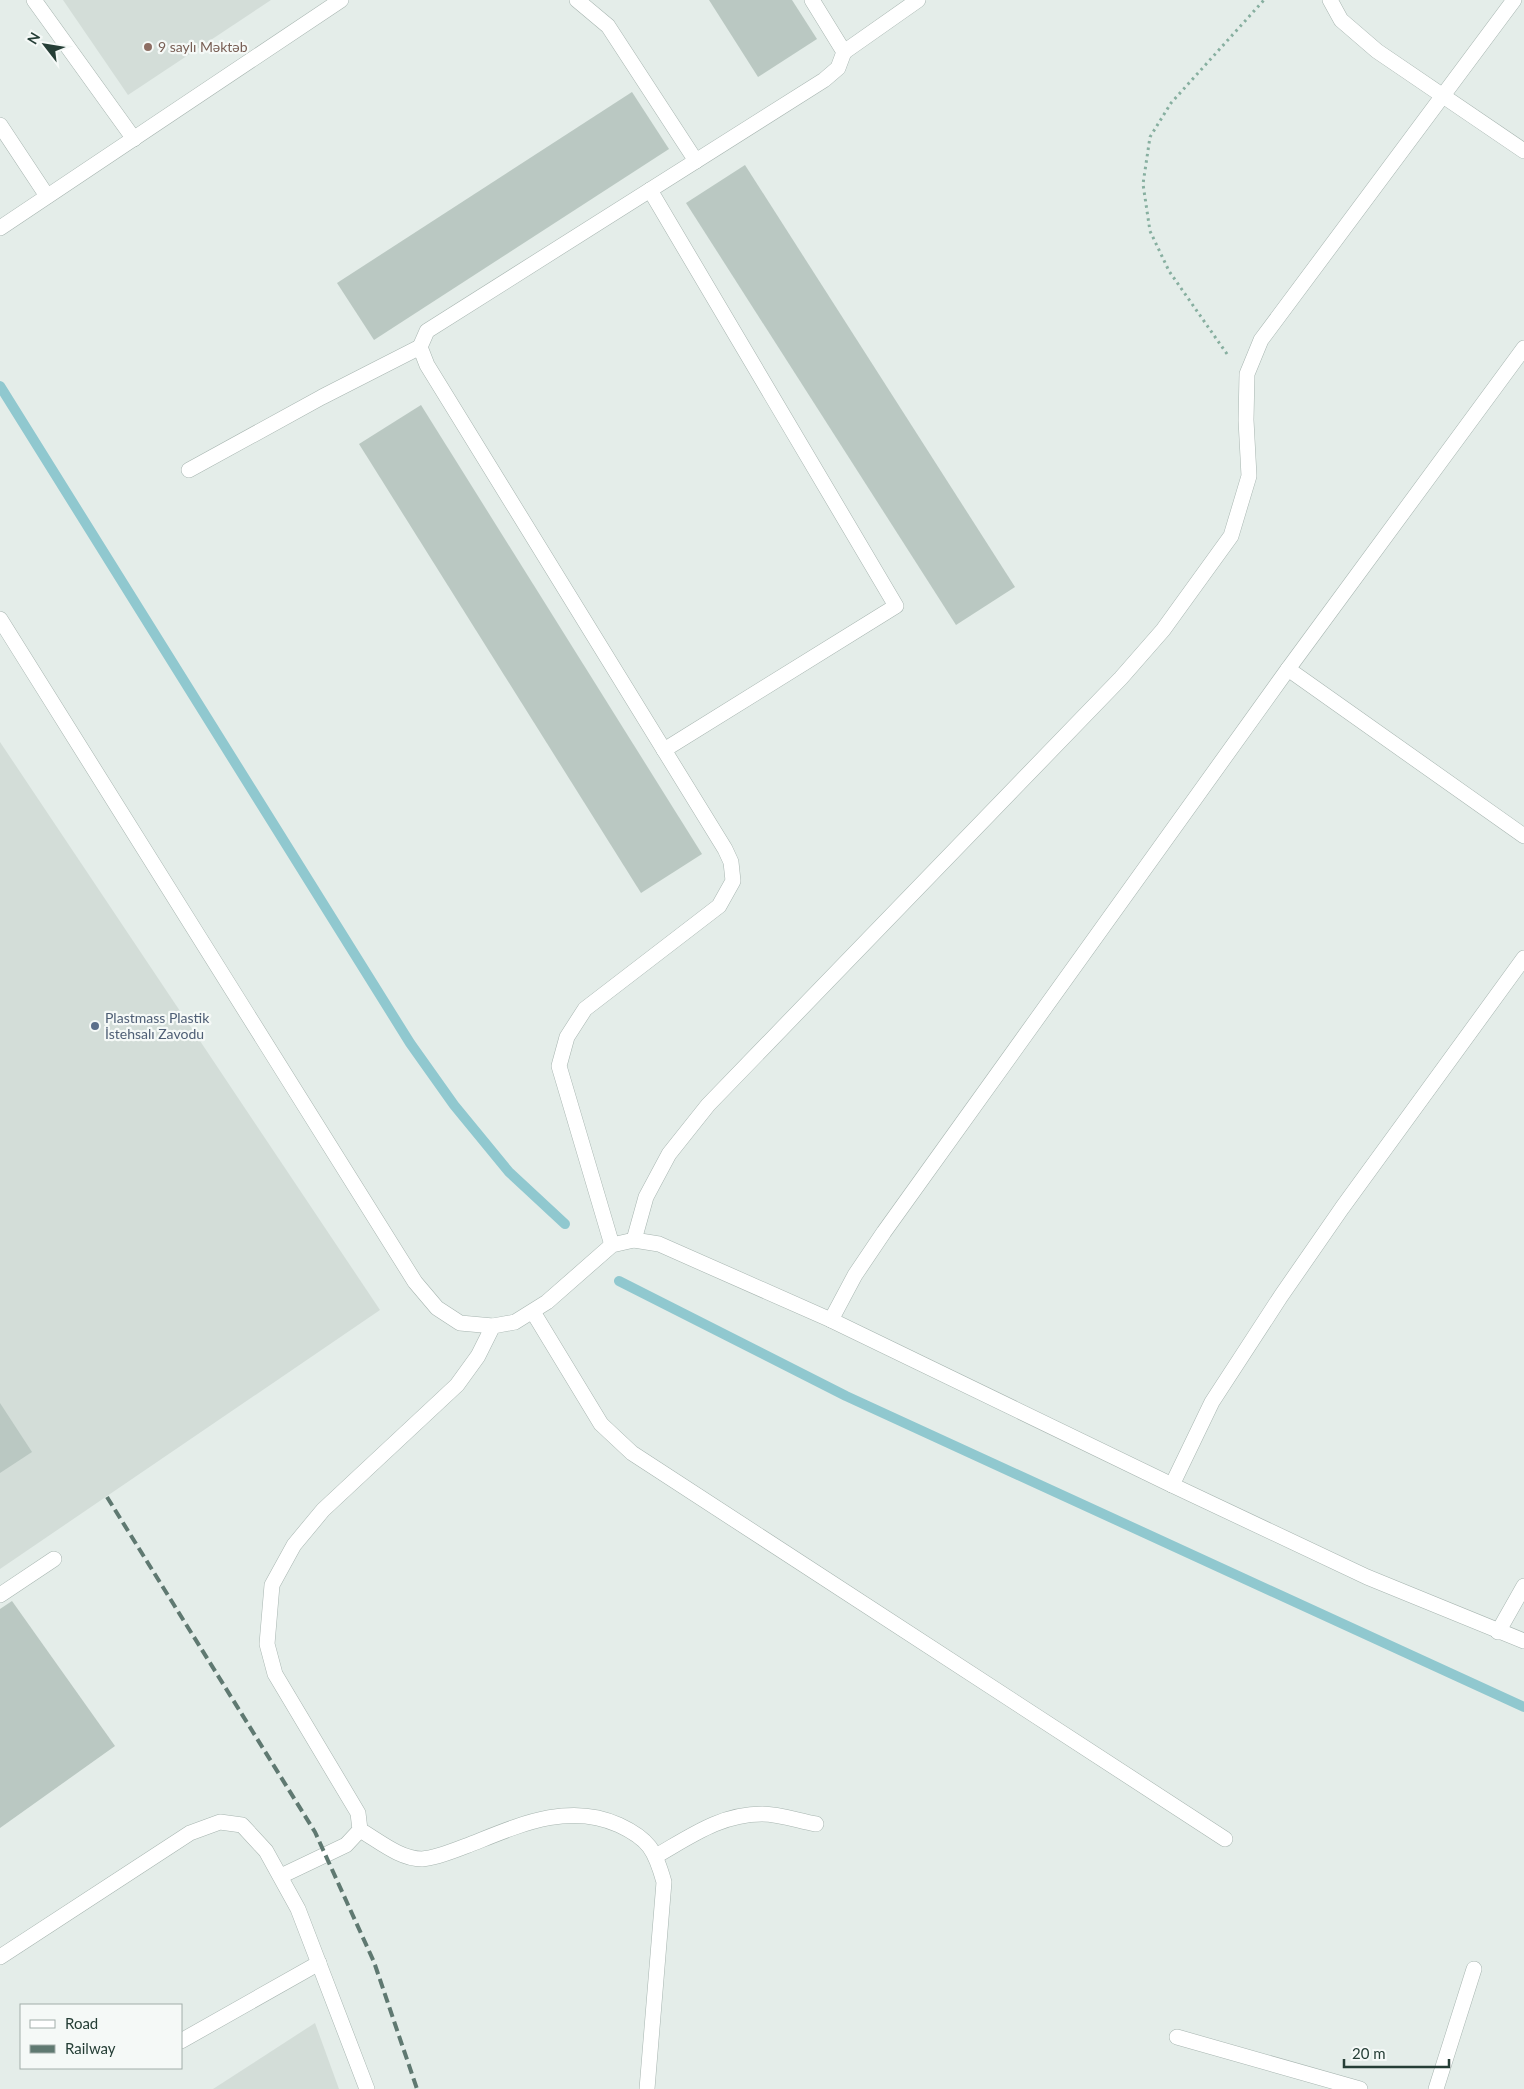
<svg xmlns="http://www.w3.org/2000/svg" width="1524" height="2089" font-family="Lato,sans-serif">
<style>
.built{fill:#d3ddd8}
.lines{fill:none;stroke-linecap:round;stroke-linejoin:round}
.stream{stroke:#90c8cf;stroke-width:10}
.building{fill:#bac8c2}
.service-casing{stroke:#a7b5b0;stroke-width:16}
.minor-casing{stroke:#a7b5b0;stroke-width:16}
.path{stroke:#87afa0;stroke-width:3;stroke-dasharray:2.5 4;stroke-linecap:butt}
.service{stroke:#fff;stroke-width:15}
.minor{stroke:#fff;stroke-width:15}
.rail{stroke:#5f7971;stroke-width:4;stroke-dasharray:10 5;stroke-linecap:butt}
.education-dot{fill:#8d6e63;stroke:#f5f9f7;stroke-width:2}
.service-dot{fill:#5c6f8a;stroke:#f5f9f7;stroke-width:2}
.labels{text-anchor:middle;stroke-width:4.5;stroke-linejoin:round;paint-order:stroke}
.education-label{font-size:14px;fill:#785e54;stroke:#f5f9f7;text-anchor:start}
.service-label{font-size:14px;fill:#4e5e75;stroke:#f5f9f7;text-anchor:start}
</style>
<rect width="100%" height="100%" fill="#e4ede9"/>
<!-- built -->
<g class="built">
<polygon points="63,0 271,0 128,95"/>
<polygon points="0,742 380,1310 0,1569"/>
<polygon points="315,2023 339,2089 213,2089"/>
</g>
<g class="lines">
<!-- stream -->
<g class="stream">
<polyline points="0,386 410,1043 454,1105 509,1172 565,1224"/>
<polyline points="619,1281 846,1396 1524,1707"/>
</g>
</g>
<!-- building -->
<g class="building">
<polygon points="709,0 792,0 817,39 758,77"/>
<polygon points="632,92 669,149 374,340 337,283"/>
<polygon points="745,165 1015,587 956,625 686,203"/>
<polygon points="421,405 702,854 641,893 359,444"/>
<polygon points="0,1403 32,1452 0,1473"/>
<polygon points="12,1601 115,1746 0,1828 0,1609"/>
</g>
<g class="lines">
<defs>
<g id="service">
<polyline points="34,0 134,139"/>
<polyline points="577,0 608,26 696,161"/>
<polyline points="844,52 918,0"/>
<polyline points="0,125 47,196"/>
<polyline points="650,190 896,606 664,750"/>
<polyline points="189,470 322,397 420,347"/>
<polyline points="612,1245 559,1066 567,1037 585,1009 719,906 733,881 731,862 725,849 427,365 420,347 427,331 824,80 838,68 844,52 812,0"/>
<polyline points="0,1595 54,1559"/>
<polyline points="181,2041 319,1963"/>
</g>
<g id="minor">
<polyline points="1330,0 1341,20 1377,51 1524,151"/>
<polyline points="0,228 341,0"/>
<polyline points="0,619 415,1282 437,1308 460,1323 493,1326 515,1322 547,1302 612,1245 634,1240 659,1244 831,1320 1172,1485 1367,1577 1524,1641"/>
<polyline points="1288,669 1524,836"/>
<polyline points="634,1240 646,1197 669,1154 708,1105 1121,678 1163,630 1231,536 1249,476 1246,420 1247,374 1261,340 1514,0"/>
<polyline points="533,1312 601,1424 632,1453 1225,1839"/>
<polyline points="831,1320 855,1275 884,1232 1288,669 1524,348"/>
<polyline points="1172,1485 1212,1402 1281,1296 1342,1208 1524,958"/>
<polyline points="1498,1632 1524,1586"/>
<path d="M360 1830C379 1841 400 1859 422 1859 436 1858 453 1851 466 1846 515 1827 567 1801 619 1825 649 1839 655 1850 664 1882L647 2089"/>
<path d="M656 1856C691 1836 721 1814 762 1814 780 1814 799 1821 816 1824"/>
<polyline points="281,1876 346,1845 360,1830 358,1813 275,1674 267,1644 272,1585 294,1545 323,1510 457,1385 478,1356 493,1326"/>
<polyline points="0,1957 190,1833 220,1822 242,1825 266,1851 298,1909 367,2089"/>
<polyline points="1177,2037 1360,2089"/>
<polyline points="1436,2089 1474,1969"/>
</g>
</defs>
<!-- service casing -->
<use href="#service" class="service-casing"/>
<!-- minor casing -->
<use href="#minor" class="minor-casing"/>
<!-- path -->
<polyline class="path" points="1227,354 1169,271 1150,231 1143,184 1150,137 1171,103 1264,0"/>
<!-- service -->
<use href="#service" class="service"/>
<!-- minor -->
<use href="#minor" class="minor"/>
<!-- rail -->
<polyline class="rail" points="107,1497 315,1832 374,1962 417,2089"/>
</g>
<!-- markers -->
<circle class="education-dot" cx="148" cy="47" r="5"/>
<circle class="service-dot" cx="95" cy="1026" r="5"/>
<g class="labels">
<!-- education labels -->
<g class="education-label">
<text x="158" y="52">9 saylı Məktəb</text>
</g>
<!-- service labels -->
<g class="service-label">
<text x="105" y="1023">Plastmass Plastik<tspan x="105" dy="16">İstehsalı Zavodu</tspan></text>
</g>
</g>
<!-- legend -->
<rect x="20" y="2004" width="162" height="65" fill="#f5f9f7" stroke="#a2aeaa"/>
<rect x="30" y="2020" width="25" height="8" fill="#ffffff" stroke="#a2aeaa"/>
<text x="65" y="2029" font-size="15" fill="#253e36">Road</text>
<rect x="30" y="2045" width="25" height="8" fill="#5f7971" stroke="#a2aeaa"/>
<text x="65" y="2054" font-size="15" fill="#253e36">Railway</text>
<!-- north arrow -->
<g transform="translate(45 45) rotate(301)" stroke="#f5f9f7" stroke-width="4" paint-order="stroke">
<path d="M0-4L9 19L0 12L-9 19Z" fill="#253e36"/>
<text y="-8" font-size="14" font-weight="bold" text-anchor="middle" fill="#253e36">N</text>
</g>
<!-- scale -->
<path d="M1344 2059v8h105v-8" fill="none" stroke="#253e36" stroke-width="2.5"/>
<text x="1352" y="2059" font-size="15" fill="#253e36" stroke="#f5f9f7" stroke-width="4" paint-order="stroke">20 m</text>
</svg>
